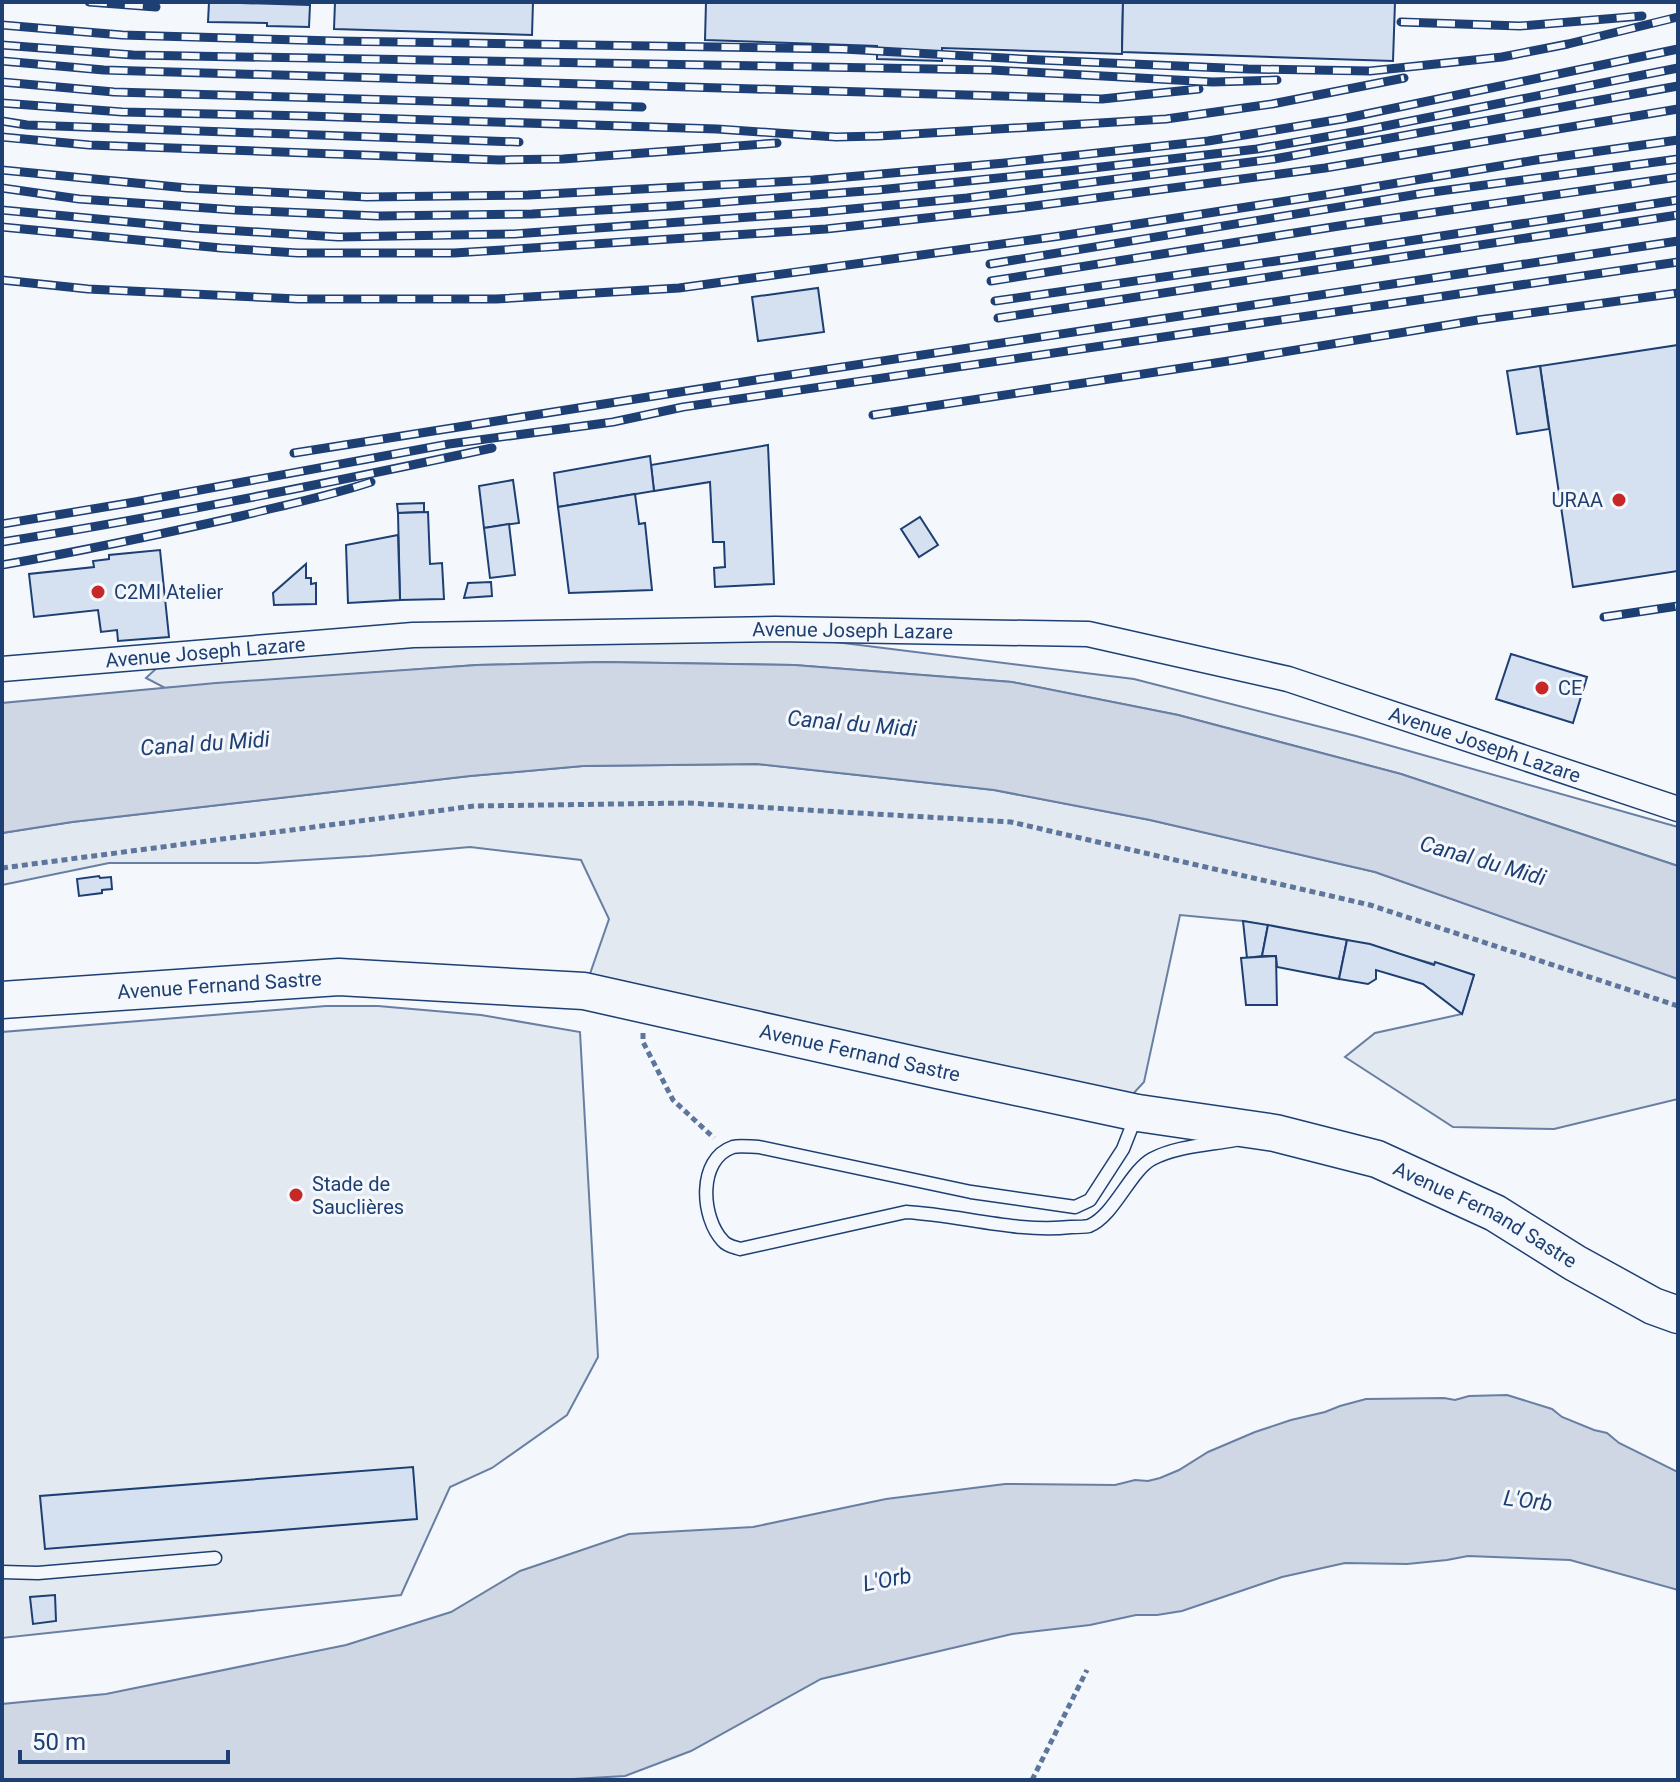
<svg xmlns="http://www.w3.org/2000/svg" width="1680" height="1782" font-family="Roboto,sans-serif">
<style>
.green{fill:#e3e9f0;stroke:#687fa3;stroke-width:2}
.water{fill:#cfd7e4;stroke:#687fa3;stroke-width:2}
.building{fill:#d5e0f0;stroke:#1d3f73;stroke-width:2}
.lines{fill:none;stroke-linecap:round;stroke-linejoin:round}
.lane-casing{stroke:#1d3f73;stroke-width:15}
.street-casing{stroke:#1d3f73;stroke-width:27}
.secondary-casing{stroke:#1d3f73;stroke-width:39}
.path{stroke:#5e769c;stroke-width:5;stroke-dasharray:6 4;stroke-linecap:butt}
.lane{stroke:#f4f7fb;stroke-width:12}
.street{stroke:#f4f7fb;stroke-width:24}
.secondary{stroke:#f4f7fb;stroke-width:36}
.rail-casing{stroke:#1d3f73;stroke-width:9}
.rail{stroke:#f4f7fb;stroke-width:6;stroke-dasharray:18;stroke-linecap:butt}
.poi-dot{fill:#c62828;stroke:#f4f7fb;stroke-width:3}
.labels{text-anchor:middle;stroke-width:6;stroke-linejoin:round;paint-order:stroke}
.poi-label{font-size:20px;fill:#1d3f73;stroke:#f4f7fb;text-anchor:start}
.street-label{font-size:20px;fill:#1d3f73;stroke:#f4f7fb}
.water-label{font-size:22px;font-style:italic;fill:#1d3f73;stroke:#f4f7fb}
</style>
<rect width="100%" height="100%" fill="#f4f7fb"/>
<!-- green -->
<g class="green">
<polygon points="594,638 819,640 1134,679 1356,736 1678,827 1678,866 1401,774 1178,715 1012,682 794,665 602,662 477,665 165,688 146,678 160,665 373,647"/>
<polygon points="757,764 994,790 1150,820 1375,872 1638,964 1678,979 1678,1099 1554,1129 1453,1127 1345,1057 1375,1033 1462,1014 1474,975 1347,940 1243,921 1180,915 1144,1082 1119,1109 584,991 609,919 581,860 470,847 369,856 258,863 109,863 2,885 2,833 72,822 470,776 583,766"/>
<polygon points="326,1006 378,1006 481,1015 580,1032 598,1357 567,1415 492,1468 450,1487 401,1595 2,1638 2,1032"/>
</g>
<!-- water -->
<g class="water">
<polygon points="602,662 794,665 1012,682 1178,715 1401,774 1678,866 1678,979 1375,872 1150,820 994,790 757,764 583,766 470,776 72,822 2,833 2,703 216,683 477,665"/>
<polygon points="1507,1395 1552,1409 1562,1417 1594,1430 1607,1433 1619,1443 1678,1472 1678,1590 1570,1560 1468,1556 1447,1560 1407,1564 1345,1563 1282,1577 1182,1611 1157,1615 1136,1615 1090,1625 1012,1634 821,1679 691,1751 625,1776 556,1780 2,1780 2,1704 106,1694 346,1645 451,1612 520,1571 629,1534 753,1527 886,1499 1005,1484 1115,1485 1135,1480 1148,1481 1160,1478 1179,1470 1208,1452 1255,1432 1291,1420 1325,1412 1340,1406 1366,1399 1444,1398 1455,1400 1469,1396"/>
</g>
<!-- building -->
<g class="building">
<polygon points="209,2 310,5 309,27 267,26 267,23 208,22"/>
<polygon points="335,2 533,2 532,35 334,29"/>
<polygon points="706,2 1123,2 1122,54 942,48 942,61 877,59 877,46 705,40"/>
<polygon points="1123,2 1395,2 1393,61 1122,52"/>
<polygon points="818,288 824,332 758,341 752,297"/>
<polygon points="1678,345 1678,571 1573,587 1540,366"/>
<polygon points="1540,366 1549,429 1517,434 1507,371"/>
<polygon points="768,445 774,584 715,587 714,568 725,567 724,542 713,542 710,482 654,491 651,465"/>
<polygon points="650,456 654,491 558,507 554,473"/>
<polygon points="513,480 519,523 484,528 479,486"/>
<polygon points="635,494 639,524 645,523 652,590 569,593 558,507"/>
<polygon points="424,503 424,512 398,513 397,504"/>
<polygon points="428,512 430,564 442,563 444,599 400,600 398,513"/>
<polygon points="920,517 938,545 919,557 901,529"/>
<polygon points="509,524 515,575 490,578 484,528"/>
<polygon points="398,535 400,600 348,603 346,545"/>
<polygon points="160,550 169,637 118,641 117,630 101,632 98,610 34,617 29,574 94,567 93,561 109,559 109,555"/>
<polygon points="306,564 306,578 311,578 311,584 316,583 316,604 274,605 273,593"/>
<polygon points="491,582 492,596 464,598 468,583"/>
<polygon points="1511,654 1587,677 1573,723 1496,699"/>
<polygon points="99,876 100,878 111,877 112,889 102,890 102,893 79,896 77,879"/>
<polygon points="1243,921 1268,925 1262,956 1247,958"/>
<polygon points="1268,925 1347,940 1339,979 1277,967 1276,956 1262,956"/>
<polygon points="1347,940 1370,944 1434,965 1435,962 1474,975 1462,1014 1423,984 1376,970 1376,979 1368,984 1339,979"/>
<polygon points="1276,956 1277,1005 1246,1005 1241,958"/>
<polygon points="413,1467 417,1519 45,1549 40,1496"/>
<polygon points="55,1595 56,1621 33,1624 30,1597"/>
</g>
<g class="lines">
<defs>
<g id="lane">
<path d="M1136 1116 1123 1149 1090 1200 1075 1207 971 1192 759 1147C751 1147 740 1145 733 1147 697 1159 701 1218 723 1241 727 1246 734 1247 740 1249L906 1212C961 1215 1016 1233 1071 1227 1076 1227 1084 1227 1089 1226 1114 1216 1130 1171 1152 1159 1177 1146 1208 1145 1235 1140"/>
<polyline points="2,1572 38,1573 215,1558"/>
</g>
<g id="street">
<path id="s1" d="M2 669 413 635 775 629 1088 634 1288 679 1678 809"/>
</g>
<g id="secondary">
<path id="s2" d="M2 1000 339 977 584 991 937 1070 1138 1113 1275 1133 1377 1159 1495 1213 1575 1263 1653 1306 1678 1315"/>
</g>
</defs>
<!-- lane casing -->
<use href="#lane" class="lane-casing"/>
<!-- street casing -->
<use href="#street" class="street-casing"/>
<!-- secondary casing -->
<use href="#secondary" class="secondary-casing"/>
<!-- path -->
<g class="path">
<polyline points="2,868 474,806 688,803 1011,822 1370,905 1678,1006"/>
<polyline points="643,1033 643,1042 673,1100 714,1138"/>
<polyline points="1032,1780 1087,1670"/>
</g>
<!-- lane -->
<use href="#lane" class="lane"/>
<!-- street -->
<use href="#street" class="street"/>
<!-- secondary -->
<use href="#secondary" class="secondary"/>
<defs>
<g id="rail">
<polyline points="89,2 156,7"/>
<polyline points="1401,22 1520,26 1642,16"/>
<polyline points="2,25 122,35 335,41 843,49 1040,60 1248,69 1370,71 1502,57 1568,44 1678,17"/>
<polyline points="2,45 133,55 992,70 1213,82 1277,80"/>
<polyline points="2,61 104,70 1102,99 1199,89"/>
<polyline points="2,82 114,92 642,107"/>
<polyline points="2,103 122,112 307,116 717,129 836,137 879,136 1166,119 1272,104 1404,78"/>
<polyline points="2,121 27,125 519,142"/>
<polyline points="2,137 89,145 499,160 563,159 777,143"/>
<polyline points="2,170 187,188 367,197 528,195 813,180 1005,163 1208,141 1342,119 1678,49"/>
<polyline points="2,188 79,199 235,210 378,216 532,214 672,206 878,190 1067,171 1257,149 1365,130 1678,68"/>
<polyline points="2,210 193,228 338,237 514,234 820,212 967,198 1274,159 1678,86"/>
<polyline points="2,227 221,248 298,253 454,253 826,229 1026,207 1325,168 1678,109"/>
<polyline points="990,264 1425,193 1678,159"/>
<polyline points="2,280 88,289 298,299 496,299 679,288 1060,236 1331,194 1536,160 1678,140"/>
<polyline points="991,281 1339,226 1678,177"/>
<polyline points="995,301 1297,258 1678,200"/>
<polyline points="998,318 1678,215"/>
<polyline points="873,415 1235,360 1478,320 1678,293"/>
<polyline points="294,453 762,379 1678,241"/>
<polyline points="2,524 135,502 449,444 613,422 683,407 1678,262"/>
<path d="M2 542C166 516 329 483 492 448"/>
<path d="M2 565C82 551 162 534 241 516 285 505 329 496 371 482"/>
<polyline points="1604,617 1678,606"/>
</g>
</defs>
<!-- rail casing -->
<use href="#rail" class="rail-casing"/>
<!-- rail -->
<use href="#rail" class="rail"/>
</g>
<!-- markers -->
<g class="poi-dot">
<circle cx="1619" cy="500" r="8"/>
<circle cx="98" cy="592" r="8"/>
<circle cx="1542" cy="688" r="8"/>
<circle cx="296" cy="1195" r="8"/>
</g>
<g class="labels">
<!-- poi labels -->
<g class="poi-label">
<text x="1603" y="507" text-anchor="end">URAA</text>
<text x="114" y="599">C2MI Atelier</text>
<text x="1558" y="695">CE</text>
<text x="312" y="1191">Stade de<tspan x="312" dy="23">Sauclières</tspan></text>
</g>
<!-- street labels -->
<g class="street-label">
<text dy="7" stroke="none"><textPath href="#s1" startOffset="852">Avenue Joseph Lazare</textPath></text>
<text dy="7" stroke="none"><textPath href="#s1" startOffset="204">Avenue Joseph Lazare</textPath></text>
<text dy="7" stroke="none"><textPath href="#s1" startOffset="1500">Avenue Joseph Lazare</textPath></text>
<text dy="7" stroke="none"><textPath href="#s2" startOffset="218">Avenue Fernand Sastre</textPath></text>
<text dy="7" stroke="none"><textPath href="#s2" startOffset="866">Avenue Fernand Sastre</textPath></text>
<text dy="7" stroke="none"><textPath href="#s2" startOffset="1516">Avenue Fernand Sastre</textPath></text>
</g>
<!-- water labels -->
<g class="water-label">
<text transform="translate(852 723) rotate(5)" y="8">Canal du Midi</text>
<text transform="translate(205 743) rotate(-4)" y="8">Canal du Midi</text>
<text transform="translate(1483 860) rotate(16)" y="8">Canal du Midi</text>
<text transform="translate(1528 1500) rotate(7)" y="8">L'Orb</text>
<text transform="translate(887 1579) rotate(-11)" y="8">L'Orb</text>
</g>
</g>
<!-- border -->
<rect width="1680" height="1782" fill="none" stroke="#1d3f73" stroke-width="8"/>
<!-- scale -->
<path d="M20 1750v12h208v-12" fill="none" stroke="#1d3f73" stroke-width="4"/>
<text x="32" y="1750" font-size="24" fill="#1d3f73" stroke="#f4f7fb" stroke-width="6" paint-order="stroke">50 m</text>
</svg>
